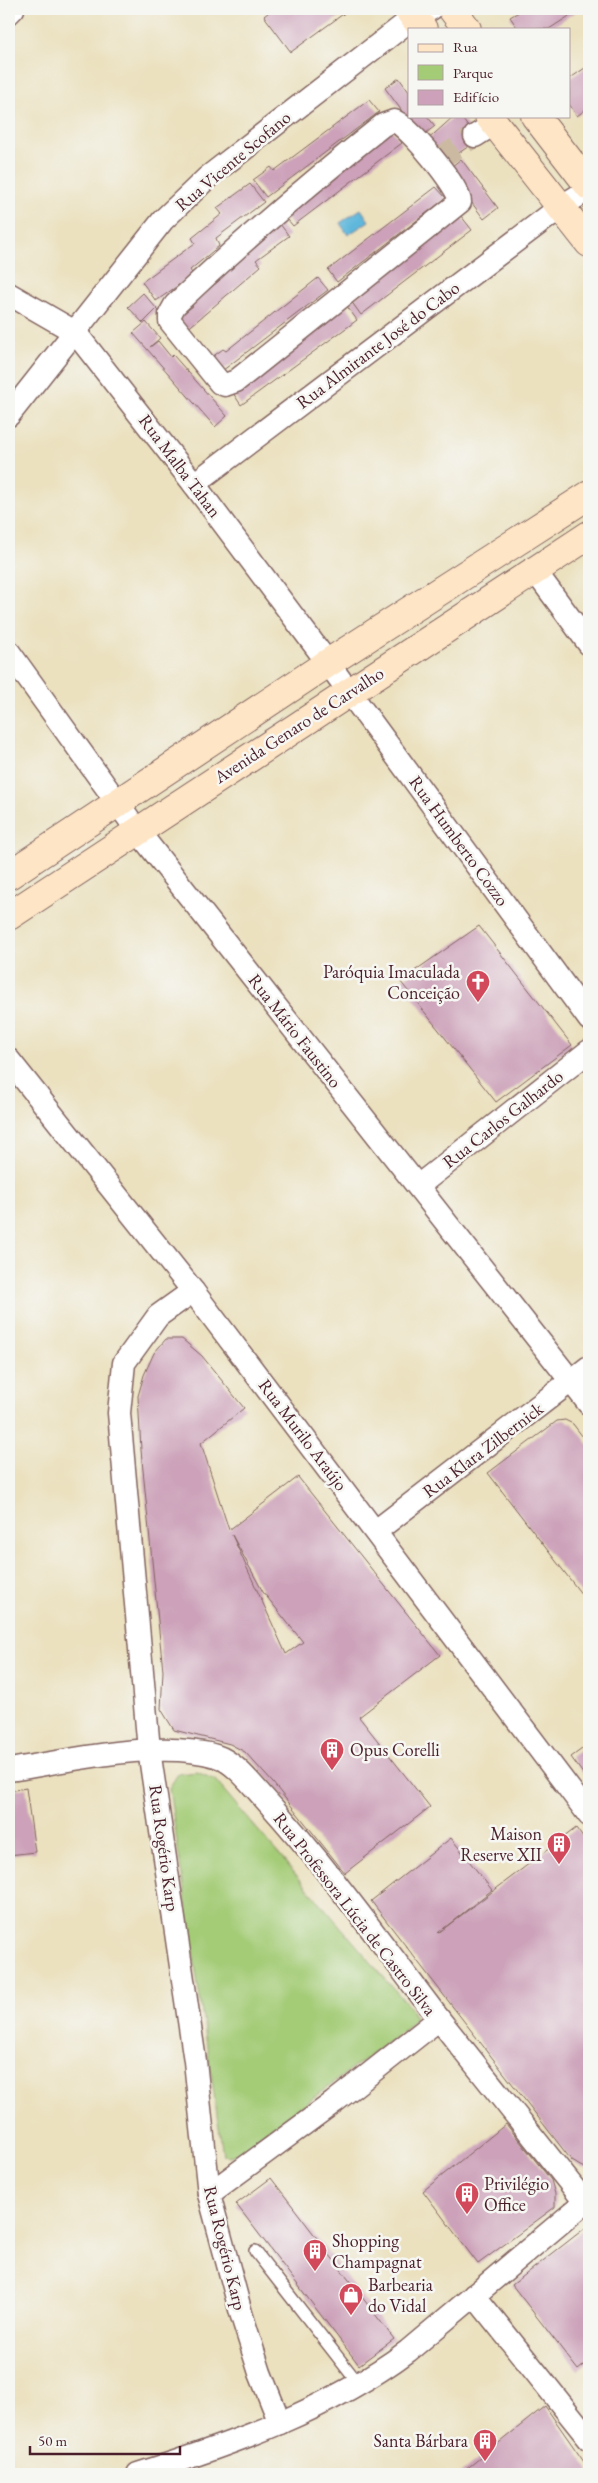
<svg xmlns="http://www.w3.org/2000/svg" width="598" height="2483" font-family="'EB Garamond',serif">
<style>
.green{fill:#a4cc77;stroke:#777651}
.water{fill:#5eb7db;stroke:#546b83}
.building{fill:#cca1b9;fill-rule:evenodd}
.lines{fill:none;stroke-linecap:round;stroke-linejoin:round}
.street-tunnel{stroke:#cbbaa1;stroke-width:22;stroke-dasharray:22 11;stroke-linecap:butt}
.lane-casing{stroke:#82635f;stroke-width:14}
.street-casing{stroke:#82635f;stroke-width:25}
.secondary-casing{stroke:#82635f;stroke-width:30}
.lane{stroke:#fff;stroke-width:11}
.street{stroke:#fff;stroke-width:22}
.secondary{stroke:#fee5c5;stroke-width:28}
.labels{text-anchor:middle;stroke-width:5;stroke-linejoin:round;paint-order:stroke}
.street-label{font-size:18px;fill:#4a1f2b;stroke:#f6f6f2}
.poi-label{font-size:18px;fill:#4a1f2b;stroke:#f6f6f2;text-anchor:start}
</style>
<rect width="100%" height="100%" fill="#f6f6f2"/>
<filter id="ink" filterUnits="userSpaceOnUse"><feTurbulence type="fractalNoise" baseFrequency=".02" numOctaves="2"/><feDisplacementMap in="SourceGraphic" scale="10" xChannelSelector="R" yChannelSelector="G"/><feConvolveMatrix kernelMatrix="1 2 1 2 8 2 1 2 1" color-interpolation-filters="sRGB"/></filter>
<filter id="wash" filterUnits="userSpaceOnUse"><feTurbulence type="fractalNoise" baseFrequency=".0096" numOctaves="4" result="noise"/><feDisplacementMap in="SourceGraphic" scale="20" xChannelSelector="R" yChannelSelector="G"/><feGaussianBlur stdDeviation="1.12" result="paint"/><feColorMatrix in="noise" values="0 0 0 0 0 0 0 0 0 0 0 0 0 0 0 0 0 1.4 0 .05"/><feComposite in="paint" operator="in"/></filter>
<g filter="url(#wash)">
<rect width="100%" height="100%" fill="#ebe1bf"/>
<!-- green -->
<polygon class="green" points="197,1772 215,1780 412,2010 415,2018 408,2027 242,2151 230,2156 223,2155 169,1788 178,1774"/>
<!-- water -->
<polygon class="water" points="361,209 369,221 348,235 340,223"/>
<g id="blocks">
<!-- building -->
<g class="building">
<polygon points="273,9 350,9 291,52 264,16"/>
<polygon points="524,9 580,9 549,29 518,29 510,17"/>
<polygon points="585,68 589,73 589,107 577,116 569,104 569,79"/>
<polygon points="399,78 409,92 409,116 427,116 435,126 421,137 385,88"/>
<polygon points="369,100 379,112 266,197 253,180 271,167 274,171"/>
<polygon points="454,116 460,116 478,140 441,165 424,143"/>
<polygon points="391,129 402,143 293,226 283,214"/>
<polygon points="461,159 498,208 484,219 447,170"/>
<polygon points="250,184 264,202 216,238 219,246 190,270 193,275 156,301 142,282 195,243 192,238 222,214 217,208"/>
<polygon points="436,187 446,198 337,282 328,270"/>
<polygon points="461,216 472,230 361,315 351,301"/>
<polygon points="277,220 289,236 256,260 261,266 185,331 175,320 193,306 191,304 220,280 217,275"/>
<polygon points="318,278 328,290 218,374 208,360 223,349 226,351"/>
<polygon points="143,293 157,309 143,323 128,307"/>
<polygon points="346,305 357,320 241,405 233,393"/>
<polygon points="146,322 160,338 150,347 158,341 171,357 173,355 227,416 215,427 133,333"/>
<polygon points="479,926 572,1045 496,1102 400,981"/>
<path d="M166 1339H182L202 1356 244 1408 201 1443 229 1530 298 1477 440 1655 359 1717 430 1807 345 1873 273 1783 245 1752 230 1744 174 1730 161 1709 163 1671 141 1450 138 1396 144 1375 154 1353ZM232 1535 263 1592 303 1642 286 1654Z"/>
<polygon points="565,1420 573,1424 589,1445 589,1604 488,1473 557,1421"/>
<polygon points="589,1744 589,1782 571,1757"/>
<polygon points="26,1788 35,1852 9,1855 9,1791"/>
<polygon points="576,1828 589,1846 589,2168 582,2167 572,2161 371,1901 451,1838 492,1890 438,1933"/>
<polygon points="506,2124 551,2180 555,2194 555,2207 478,2264 423,2191"/>
<polygon points="271,2178 394,2339 359,2365 236,2204"/>
<polygon points="589,2225 589,2361 578,2370 512,2285"/>
<polygon points="545,2406 589,2469 589,2474 460,2474"/>
</g>
</g>
</g>
<g filter="url(#ink)">
<use href="#blocks" fill-opacity="0" stroke="#82635f" stroke-width="1"/>
<g class="lines">
<!-- street-tunnel -->
<polyline class="street-tunnel" points="438,160 475,136"/>
<defs>
<polyline id="lane" points="255,2251 358,2383"/>
<g id="street">
<polyline points="9,13 13,9"/>
<path d="M394 121C407 124 461 189 460 202L236 381 225 385 220 383 170 321V314L175 305C241 242 311 182 383 125Z"/>
<polyline points="475,136 494,124"/>
<polyline points="9,294 75,332 194,484 328,663 589,1019"/>
<polyline points="9,415 163,220 208,177 414,17 431,9"/>
<polyline points="194,484 562,206 589,189"/>
<polyline points="535,571 589,644"/>
<polyline points="9,652 137,830 589,1404"/>
<polyline points="9,1060 193,1291 589,1815"/>
<polyline points="418,1186 589,1051"/>
<polyline points="193,1291 158,1316 124,1363 119,1413 149,1750 195,2061 209,2194 241,2313 260,2373 280,2423"/>
<polyline points="376,1531 589,1367"/>
<path d="M9 1770C68 1761 159 1739 216 1756 235 1762 251 1784 264 1798 327 1867 382 1944 439 2019L334 2102 209 2194"/>
<polyline points="439,2019 585,2202"/>
<polyline points="474,2295 589,2439"/>
<path d="M138 2474C232 2444 329 2410 408 2351L589 2199"/>
</g>
<g id="secondary">
<polyline points="408,9 423,29"/>
<polyline points="452,9 467,29"/>
<polyline points="489,116 589,243"/>
<polyline points="535,116 589,186"/>
<polyline points="9,875 328,663 589,495"/>
<polyline points="9,916 589,535"/>
</g>
</defs>
<!-- lane casing -->
<use href="#lane" class="lane-casing"/>
<!-- street casing -->
<use href="#street" class="street-casing"/>
<!-- secondary casing -->
<use href="#secondary" class="secondary-casing"/>
<!-- lane -->
<use href="#lane" class="lane"/>
<!-- street -->
<use href="#street" class="street"/>
<!-- secondary -->
<use href="#secondary" class="secondary"/>
</g>
</g>
<!-- icons -->
<defs>
<symbol id="church-pin" viewBox="-11 -11 22 30"><path d="M0 17L-7.5 6A9.5 9.5 0 1 1 7.5 6Z" fill="#d1495b" stroke="#f6f6f2"/><path d="M-1.2-6h2.4v3.5h3.3v2.4h-3.3V6h-2.4V-.1h-3.3v-2.4h3.3Z" fill="#fff"/></symbol>
<symbol id="building-pin" viewBox="-11 -11 22 30"><path d="M0 17L-7.5 6A9.5 9.5 0 1 1 7.5 6Z" fill="#d1495b" stroke="#f6f6f2"/><path d="M-4-6H4V6H1V3H-1V6H-4ZM-2.5-4.3h1.7v1.8h-1.7ZM.8-4.3h1.7v1.8H.8ZM-2.5-1h1.7V.8h-1.7ZM.8-1h1.7V.8H.8Z" fill="#fff"/></symbol>
<symbol id="shop-pin" viewBox="-11 -11 22 30"><path d="M0 17L-7.5 6A9.5 9.5 0 1 1 7.5 6Z" fill="#d1495b" stroke="#f6f6f2"/><path d="M-5-2.5h2.3a2.7 3.5 0 0 1 5.4 0H5L5.5 6h-11ZM-1.5-2.5h3a1.5 2.3 0 0 0-3 0Z" fill="#fff"/></symbol>
</defs>
<g fill-rule="evenodd">
<use href="#church-pin" x="464" y="968" width="28" height="38"/>
<use href="#building-pin" x="318" y="1736" width="28" height="38"/>
<use href="#building-pin" x="545" y="1830" width="28" height="38"/>
<use href="#building-pin" x="453" y="2180" width="28" height="38"/>
<use href="#building-pin" x="301" y="2237" width="28" height="38"/>
<use href="#shop-pin" x="337" y="2281" width="28" height="38"/>
<use href="#building-pin" x="471" y="2427" width="28" height="38"/>
</g>
<g class="labels">
<!-- street labels -->
<g class="street-label">
<text transform="translate(233 161) rotate(-40)" y="6">Rua Vicente Scofano</text>
<text transform="translate(378 345) rotate(-37)" y="6">Rua Almirante José do Cabo</text>
<text transform="translate(180 466) rotate(53)" y="6">Rua Malba Tahan</text>
<text transform="translate(299 725) rotate(-33)" y="6">Avenida Genaro de Carvalho</text>
<text transform="translate(459 841) rotate(54)" y="6">Rua Humberto Cozzo</text>
<text transform="translate(295 1031) rotate(52)" y="6">Rua Mário Faustino</text>
<text transform="translate(503 1119) rotate(-38)" y="6">Rua Carlos Galhardo</text>
<text transform="translate(303 1435) rotate(53)" y="6">Rua Murilo Araújo</text>
<text transform="translate(483 1450) rotate(-37)" y="6">Rua Klara Zilbernick</text>
<text transform="translate(164 1848) rotate(82)" y="6">Rua Rogério Karp</text>
<text transform="translate(355 1914) rotate(52)" y="6">Rua Professora Lúcia de Castro Silva</text>
<text transform="translate(225 2248) rotate(76)" y="6">Rua Rogério Karp</text>
</g>
<!-- poi labels -->
<g class="poi-label">
<text x="460" y="978" text-anchor="end">Paróquia Imaculada<tspan x="460" dy="21">Conceição</tspan></text>
<text x="350" y="1756">Opus Corelli</text>
<text x="542" y="1840" text-anchor="end">Maison<tspan x="542" dy="21">Reserve XII</tspan></text>
<text x="484" y="2190">Privilégio<tspan x="484" dy="21">Office</tspan></text>
<text x="332" y="2247">Shopping<tspan x="332" dy="21">Champagnat</tspan></text>
<text x="368" y="2291">Barbearia<tspan x="368" dy="21">do Vidal</tspan></text>
<text x="468" y="2447" text-anchor="end">Santa Bárbara</text>
</g>
</g>
<!-- margin -->
<rect width="598" height="2483" fill="none" stroke="#f6f6f2" stroke-width="30"/>
<!-- legend -->
<rect x="408" y="28" width="162" height="90" fill="#f6f6f2" stroke="#b1a0a2"/>
<rect x="418" y="44" width="25" height="8" fill="#fee5c5" stroke="#b1a0a2"/>
<text x="453" y="52" font-size="15" fill="#4a1f2b">Rua</text>
<rect x="418" y="65" width="25" height="15" fill="#a4cc77" stroke="#b1a0a2"/>
<text x="453" y="78" font-size="15" fill="#4a1f2b">Parque</text>
<rect x="418" y="90" width="25" height="15" fill="#cca1b9" stroke="#b1a0a2"/>
<text x="453" y="102" font-size="15" fill="#4a1f2b">Edifício</text>
<!-- scale -->
<path d="M30 2446v8h150v-8" fill="none" stroke="#4a1f2b" stroke-width="2.5"/>
<text x="38" y="2446" font-size="15" fill="#4a1f2b" stroke="#f6f6f2" stroke-width="4" paint-order="stroke">50 m</text>
</svg>
